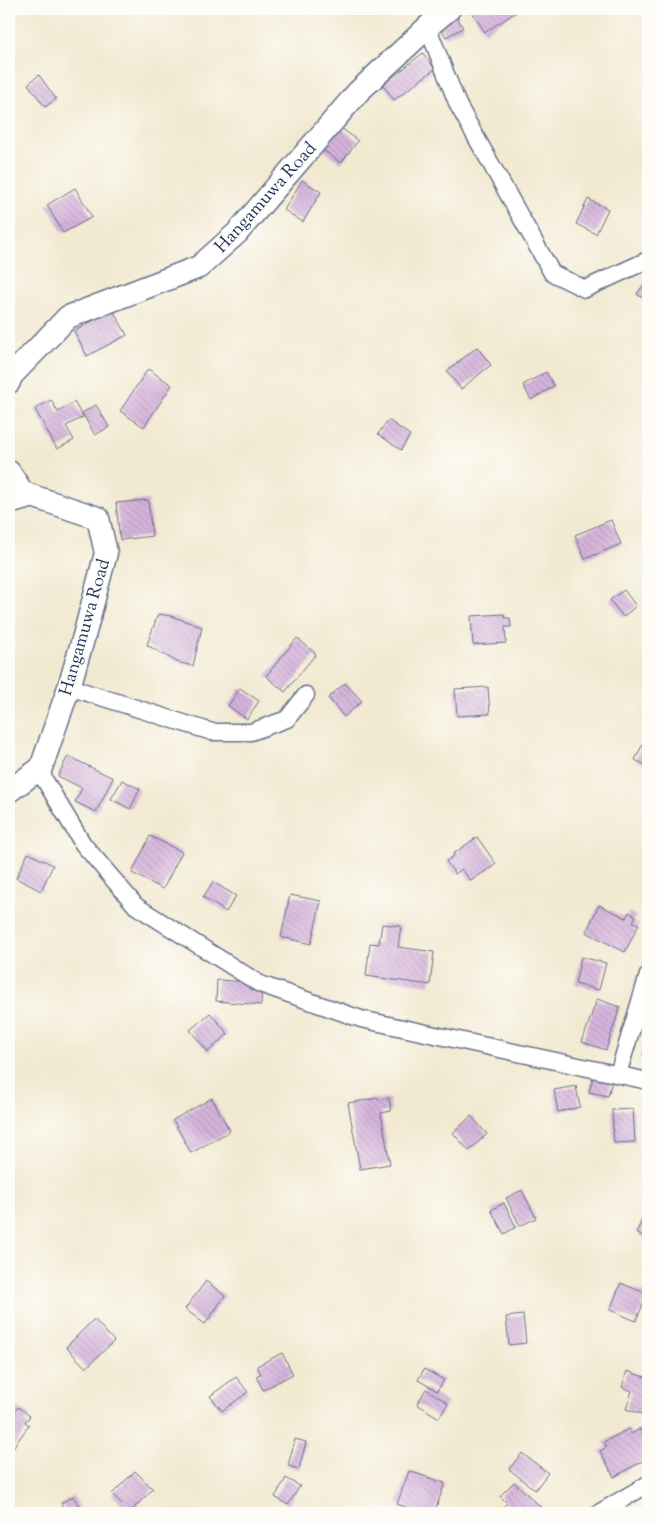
<svg xmlns="http://www.w3.org/2000/svg" width="657" height="1522" font-family="'Sorts Mill Goudy',serif">
<style>
.building{fill:url(#building-back-hatch)}
.lines{fill:none;stroke-linecap:round;stroke-linejoin:round}
.street-casing{stroke:#667086;stroke-width:19}
.secondary-casing{stroke:#667086;stroke-width:25}
.street{stroke:#fff;stroke-width:16}
.secondary{stroke:#fff;stroke-width:22}
.labels{text-anchor:middle;stroke-width:4;stroke-linejoin:round;paint-order:stroke}
.street-label{font-size:18px;fill:#1b2f5e;stroke:#fdfcf7}
</style>
<defs>
<pattern id="building-back-hatch" width="6" height="6" patternUnits="userSpaceOnUse" patternTransform="scale(1.25)"><rect width="6" height="6" fill="#d6b4db"/><path d="M-1 5l2 2M0 0l6 6M5-1l2 2" fill="none" stroke="#b79bbe"/></pattern>
</defs>
<rect width="100%" height="100%" fill="#fdfcf7"/>
<filter id="ink" filterUnits="userSpaceOnUse"><feTurbulence type="fractalNoise" baseFrequency=".02" numOctaves="2"/><feDisplacementMap in="SourceGraphic" scale="10" xChannelSelector="R" yChannelSelector="G"/><feConvolveMatrix kernelMatrix="1 2 1 2 8 2 1 2 1" color-interpolation-filters="sRGB"/></filter>
<filter id="wash" filterUnits="userSpaceOnUse"><feTurbulence type="fractalNoise" baseFrequency=".0096" numOctaves="4" result="noise"/><feDisplacementMap in="SourceGraphic" scale="20" xChannelSelector="R" yChannelSelector="G"/><feGaussianBlur stdDeviation="1.12" result="paint"/><feColorMatrix in="noise" values="0 0 0 0 0 0 0 0 0 0 0 0 0 0 0 0 0 1.4 0 .05"/><feComposite in="paint" operator="in"/></filter>
<g filter="url(#wash)">
<rect width="100%" height="100%" fill="#f2e9d1"/>
<g id="blocks">
<!-- building -->
<g class="building">
<polygon points="470,9 521,9 485,32"/>
<polygon points="455,13 463,28 446,37 437,22"/>
<polygon points="423,53 435,69 394,100 383,85"/>
<polygon points="39,75 56,99 45,107 28,84"/>
<polygon points="340,127 358,141 341,163 322,149"/>
<polygon points="302,180 321,192 303,222 284,210"/>
<polygon points="75,188 92,217 63,233 47,205"/>
<polygon points="588,199 608,209 596,234 576,224"/>
<polygon points="648,279 648,302 637,294"/>
<polygon points="113,310 127,335 87,356 74,331"/>
<polygon points="477,347 491,365 461,389 447,371"/>
<polygon points="148,369 172,385 144,427 120,411"/>
<polygon points="546,372 554,386 531,400 523,385"/>
<polygon points="51,400 58,412 74,402 83,417 66,426 74,440 57,449 35,409"/>
<polygon points="96,405 109,427 95,435 82,413"/>
<polygon points="388,420 410,435 401,450 378,434"/>
<polygon points="148,500 152,536 120,540 116,503"/>
<polygon points="611,520 621,544 585,559 575,535"/>
<polygon points="624,590 636,606 623,617 610,600"/>
<polygon points="158,614 171,616 202,627 193,666 177,662 147,645"/>
<polygon points="504,614 505,618 510,618 511,627 505,627 506,643 473,645 471,616"/>
<polygon points="297,638 316,654 285,692 266,676"/>
<polygon points="345,683 362,701 344,717 328,698"/>
<polygon points="488,687 490,714 457,716 455,689"/>
<polygon points="240,688 259,701 247,719 228,706"/>
<polygon points="648,733 648,766 635,760"/>
<polygon points="68,756 113,778 96,812 75,802 82,788 58,776"/>
<polygon points="122,780 140,789 130,809 111,799"/>
<polygon points="150,836 182,852 163,889 132,873"/>
<polygon points="477,837 496,864 471,881 462,869 455,874 446,861 454,856 453,854"/>
<polygon points="28,853 53,865 41,891 16,878"/>
<polygon points="213,882 236,896 226,912 203,897"/>
<polygon points="290,895 321,901 311,944 281,937"/>
<polygon points="599,905 626,918 629,912 636,916 633,922 639,924 625,952 586,932"/>
<polygon points="382,924 401,926 398,947 434,952 430,985 366,976 370,943 379,944"/>
<polygon points="581,957 606,963 599,990 575,984"/>
<polygon points="217,980 262,983 261,1005 216,1001"/>
<polygon points="597,999 620,1007 606,1050 582,1042"/>
<polygon points="210,1013 228,1034 208,1052 190,1030"/>
<polygon points="648,1041 648,1057 643,1055"/>
<polygon points="593,1077 612,1081 608,1096 589,1092"/>
<polygon points="576,1086 580,1107 558,1112 554,1090"/>
<polygon points="212,1098 230,1131 191,1153 173,1120"/>
<polygon points="378,1098 378,1100 389,1098 391,1111 381,1113 390,1164 360,1169 348,1103"/>
<polygon points="633,1109 635,1142 614,1143 612,1110"/>
<polygon points="471,1116 487,1134 469,1151 453,1133"/>
<polygon points="522,1190 536,1218 520,1226 506,1198"/>
<polygon points="504,1203 516,1227 504,1234 491,1210"/>
<polygon points="645,1214 648,1216 648,1239 636,1233"/>
<polygon points="206,1281 225,1296 205,1324 185,1309"/>
<polygon points="621,1283 647,1294 636,1321 610,1310"/>
<polygon points="523,1315 526,1343 509,1345 506,1317"/>
<polygon points="94,1319 114,1341 86,1368 66,1347"/>
<polygon points="282,1353 293,1374 263,1390 256,1376 261,1374 257,1366"/>
<polygon points="424,1369 444,1380 437,1391 418,1380"/>
<polygon points="627,1371 648,1378 648,1416 626,1409 632,1391 622,1387"/>
<polygon points="236,1377 248,1392 222,1411 210,1396"/>
<polygon points="426,1389 448,1403 439,1418 417,1404"/>
<polygon points="18,1407 30,1416 25,1422 29,1425 12,1449 9,1447 9,1410 13,1413"/>
<polygon points="628,1429 631,1434 640,1429 648,1445 648,1458 614,1477 600,1451 607,1447 604,1442"/>
<polygon points="295,1439 306,1442 299,1469 288,1466"/>
<polygon points="522,1453 548,1473 535,1490 509,1469"/>
<polygon points="135,1471 153,1489 130,1512 112,1494"/>
<polygon points="409,1471 445,1483 434,1513 423,1513 397,1504"/>
<polygon points="286,1478 300,1486 288,1505 275,1497"/>
<polygon points="514,1482 547,1513 497,1513 507,1503 500,1496"/>
<polygon points="73,1496 81,1509 73,1513 66,1513 61,1503"/>
</g>
</g>
</g>
<g filter="url(#ink)">
<use href="#blocks" fill-opacity="0" stroke="#667086" stroke-width="1"/>
<g class="lines">
<defs>
<g id="street">
<polyline points="432,23 429,31 458,105 552,273 585,289 648,260"/>
<polyline points="9,506 37,498"/>
<polyline points="69,687 212,732 251,732 287,719 306,695"/>
<polyline points="41,768 44,779 83,844 136,906 260,984 361,1019 648,1081"/>
<polyline points="618,1074 648,975"/>
<polyline points="599,1513 648,1484"/>
</g>
<g id="secondary">
<polyline points="9,382 11,376 68,317 199,267 237,233 358,92 432,23 449,9"/>
<polyline points="9,472 23,493 98,518 106,553 84,636 69,687 41,768 9,791"/>
</g>
</defs>
<!-- street casing -->
<use href="#street" class="street-casing"/>
<!-- secondary casing -->
<use href="#secondary" class="secondary-casing"/>
<!-- street -->
<use href="#street" class="street"/>
<!-- secondary -->
<use href="#secondary" class="secondary"/>
</g>
</g>
<g class="labels">
<!-- street labels -->
<g class="street-label">
<text transform="translate(265 197) rotate(-48)" y="6">Hangamuwa Road</text>
<text transform="translate(84 627) rotate(-74)" y="6">Hangamuwa Road</text>
</g>
</g>
<!-- margin -->
<rect width="657" height="1522" fill="none" stroke="#fdfcf7" stroke-width="30"/>
</svg>
